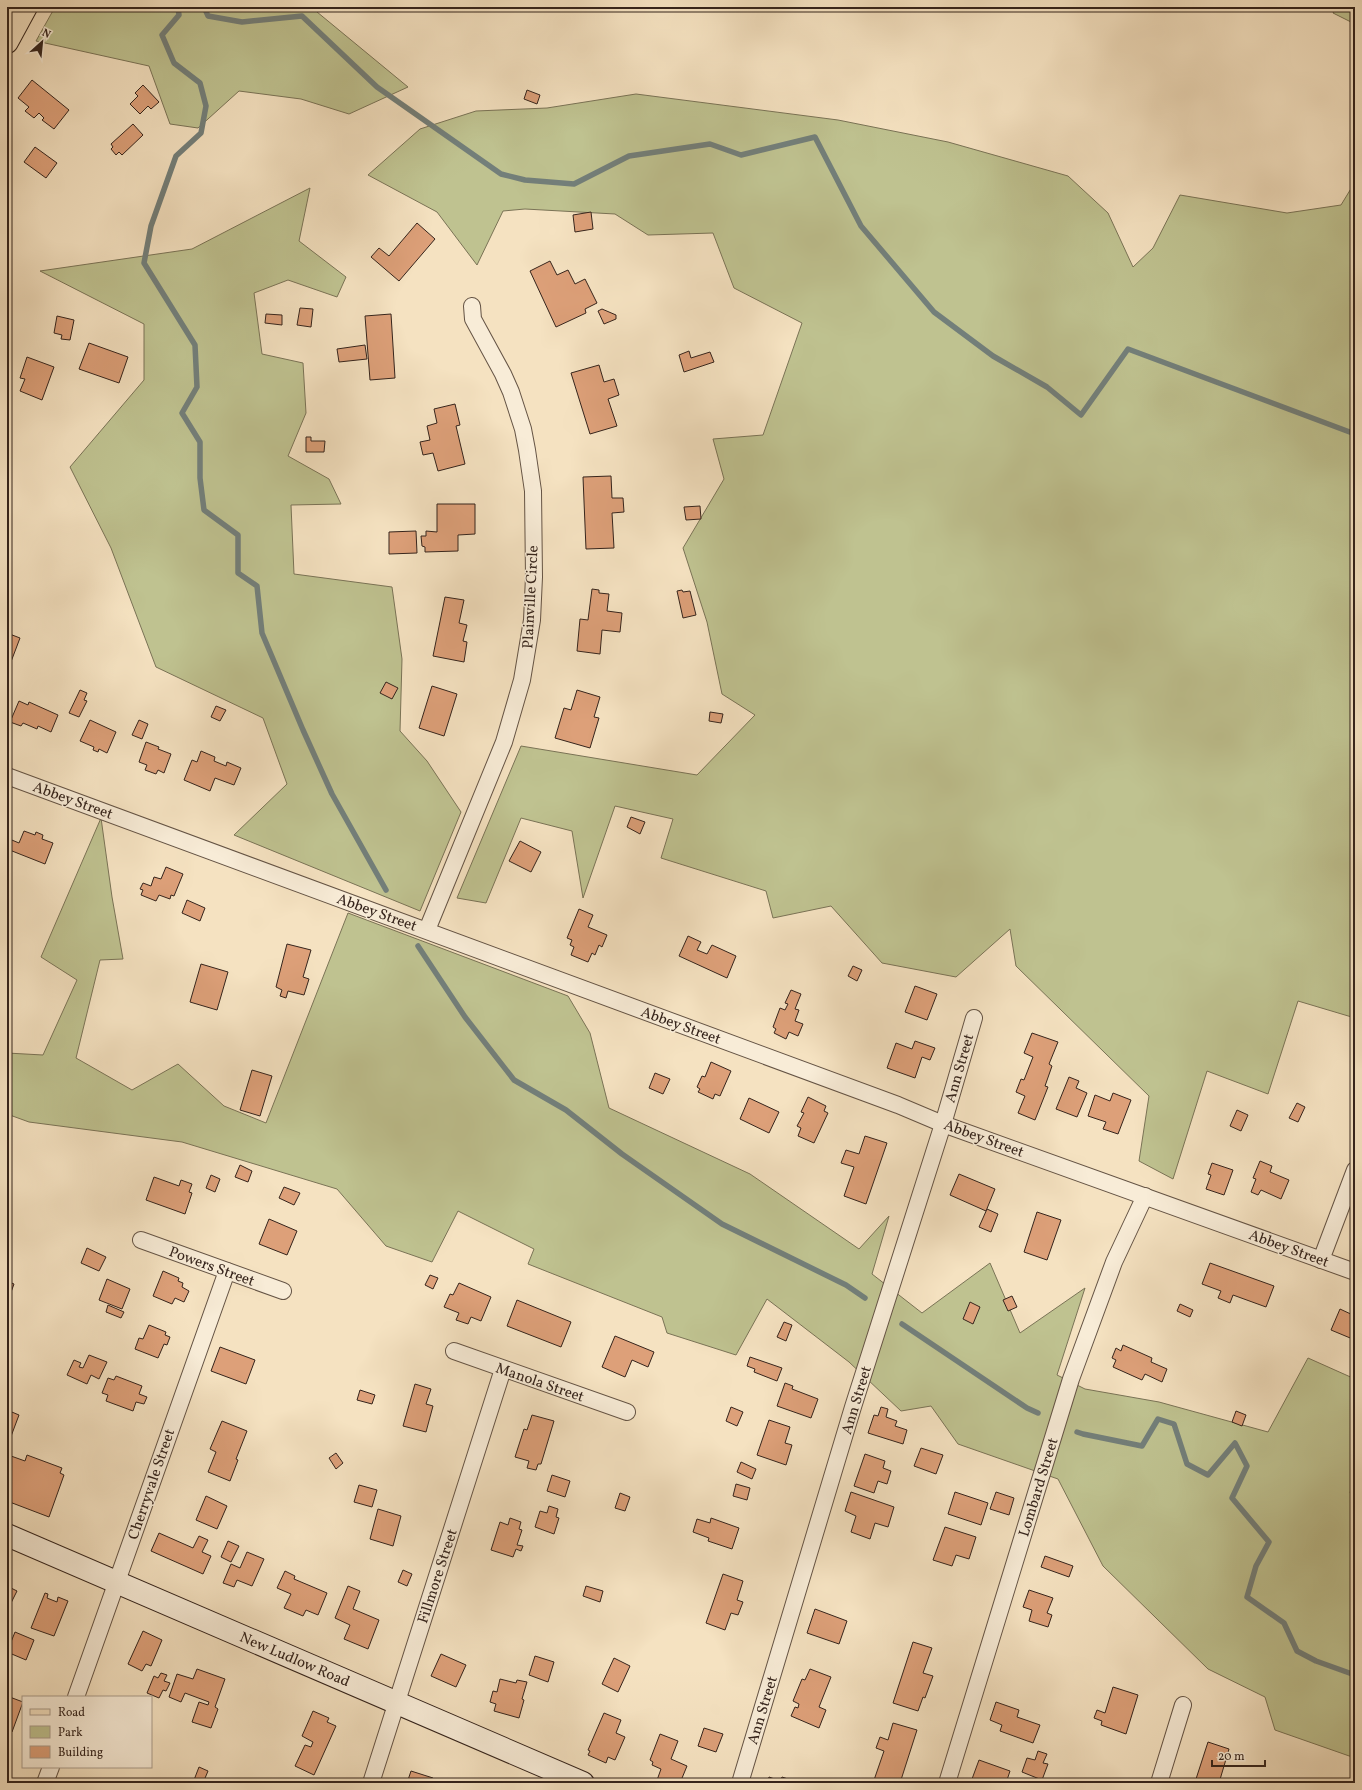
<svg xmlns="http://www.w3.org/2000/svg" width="1362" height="1790" font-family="Vollkorn,serif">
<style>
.green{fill:#bfc290;stroke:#7a7356}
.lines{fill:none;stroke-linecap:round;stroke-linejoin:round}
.stream{stroke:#737f7a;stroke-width:5.5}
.building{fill:#dda079;stroke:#35241c}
.minor-casing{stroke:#655445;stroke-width:18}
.secondary-casing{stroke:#35241c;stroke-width:24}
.primary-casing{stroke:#35241c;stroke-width:24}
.minor{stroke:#f8ecd7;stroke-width:16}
.secondary{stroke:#f8ecd7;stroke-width:22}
.primary{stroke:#f5e2c1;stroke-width:22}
.labels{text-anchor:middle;stroke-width:3;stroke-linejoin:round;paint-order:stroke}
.street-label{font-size:15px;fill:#35241c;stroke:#f8ecd7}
</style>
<rect width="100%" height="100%" fill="#f5e2c1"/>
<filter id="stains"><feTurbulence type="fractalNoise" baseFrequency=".005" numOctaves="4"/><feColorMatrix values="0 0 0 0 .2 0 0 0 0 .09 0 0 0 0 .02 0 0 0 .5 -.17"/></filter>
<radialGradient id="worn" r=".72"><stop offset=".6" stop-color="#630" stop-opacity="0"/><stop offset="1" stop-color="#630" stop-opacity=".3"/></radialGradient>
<!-- green -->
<g class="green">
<polygon points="55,7 311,7 408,87 349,114 301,99 239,91 198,128 170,124 149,66 36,41"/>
<polygon points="1336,7 1355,7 1355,24 1333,13"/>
<polygon points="636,94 838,120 948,142 1068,176 1108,213 1133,267 1153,248 1180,195 1287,213 1341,205 1355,182 1355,1018 1298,1001 1268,1094 1207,1071 1173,1179 1139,1161 1149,1096 1016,966 1010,929 956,977 882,963 831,906 773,918 766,891 661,858 673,819 615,806 583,898 572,831 521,818 486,903 457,898 521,746 697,775 755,715 722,694 707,622 683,548 724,479 713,439 763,435 802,323 734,288 713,233 648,235 615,214 525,209 503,211 477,265 437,212 368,175 420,129 476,111 547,108"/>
<polygon points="310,188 299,241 346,277 337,297 288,280 254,293 262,354 303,363 306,413 288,456 329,479 341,504 291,505 294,574 392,587 402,659 400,731 427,761 461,812 420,911 234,835 287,784 263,718 156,667 111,548 70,467 144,380 144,324 40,271 192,249"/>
<polygon points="101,818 112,897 123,959 100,960 76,1058 132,1090 178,1064 224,1106 266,1123 348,913 568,996 590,1033 609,1108 750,1174 859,1249 889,1216 872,1274 922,1313 990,1263 1020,1333 1085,1288 1057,1375 1085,1389 1159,1402 1268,1432 1308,1358 1355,1379 1355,1473 1350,1493 1355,1496 1355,1758 1275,1730 1265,1697 1208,1669 1103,1566 1058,1479 958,1444 931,1406 901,1411 849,1362 767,1299 736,1355 667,1333 662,1317 528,1264 534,1249 458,1211 432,1262 386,1246 337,1189 182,1142 29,1122 7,1114 7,1053 43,1055 77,980 41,957"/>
</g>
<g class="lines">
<!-- stream -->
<g class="stream">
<polyline points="178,7 179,15 162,35 174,63 200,83 206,106 201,133 176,156 151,226 144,263 195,345 197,387 182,413 200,442 200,478 204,510 238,535 238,573 257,586 262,633 303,730 332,794 386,890"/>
<polyline points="204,7 208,16 242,22 302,16 377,87 501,174 525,180 574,184 629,156 710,144 741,155 815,137 861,226 934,312 993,356 1047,387 1081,415 1128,349 1355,434"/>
<polyline points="418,946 465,1017 514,1080 566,1110 622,1154 722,1224 846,1285 865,1298"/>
<polyline points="902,1324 1027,1408 1038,1413"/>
<polyline points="1077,1432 1083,1434 1142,1446 1158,1419 1174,1424 1187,1464 1208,1475 1235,1443 1247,1466 1232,1498 1269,1542 1256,1566 1247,1597 1284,1623 1297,1651 1316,1661 1355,1675"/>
</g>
</g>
<!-- building -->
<g class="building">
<polygon points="32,80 69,110 54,129 42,120 44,118 39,113 34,118 25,111 29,107 18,98"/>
<polygon points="143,85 159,102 151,109 148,106 140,114 130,104 138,96 135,93"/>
<polygon points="527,90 540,95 537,104 524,99"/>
<polygon points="133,124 143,135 122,155 119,152 116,155 111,149 113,147 111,144"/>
<polygon points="35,147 57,163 46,178 24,162"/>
<polygon points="591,212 593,229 575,232 573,215"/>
<polygon points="417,223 435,239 399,281 371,257 379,248 389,256"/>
<polygon points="550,261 557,275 568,270 575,284 585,279 597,303 585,309 586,313 556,327 530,271"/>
<polygon points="300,308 313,309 311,327 297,325"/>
<polygon points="602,309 616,315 616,319 604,324 598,311"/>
<polygon points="266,314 282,315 282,325 265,323"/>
<polygon points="391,314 395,378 370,380 365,316"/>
<polygon points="57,316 74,320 70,340 61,339 62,335 54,333"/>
<polygon points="89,343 128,357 119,383 79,369"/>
<polygon points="365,345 367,359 339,362 337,349"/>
<polygon points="689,351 691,358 710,352 714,362 684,372 679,355"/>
<polygon points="27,357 54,367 42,400 20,391 25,379 20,378"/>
<polygon points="599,365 604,382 614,379 619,395 608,399 617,426 590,434 571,373"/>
<polygon points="455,404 460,425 456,426 465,464 438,471 433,453 423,455 420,442 430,440 427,426 437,423 434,409"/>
<polygon points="306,437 311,437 311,441 325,441 324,452 306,452"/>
<polygon points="611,476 612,498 623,498 624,512 612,513 614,548 586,549 583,477"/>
<polygon points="437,504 475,504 475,534 458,535 458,551 425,552 425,547 422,546 421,536 426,536 426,531 437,532"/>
<polygon points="700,506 701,519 686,520 684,507"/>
<polygon points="416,531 417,553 389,554 389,532"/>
<polygon points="592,589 599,590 599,593 609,594 607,611 622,613 620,632 602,630 600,654 577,651 580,619 588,620"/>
<polygon points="682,590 683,592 690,591 696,615 683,618 677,591"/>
<polygon points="445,597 464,600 459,623 467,625 463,641 467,642 464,662 433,656"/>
<polygon points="7,633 20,638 9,667 7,666"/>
<polygon points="386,682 398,688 392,699 380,693"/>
<polygon points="432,686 457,694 444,736 419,728"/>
<polygon points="80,690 87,693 84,700 87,701 79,717 69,713"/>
<polygon points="577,690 600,697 594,717 599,718 590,748 555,738 564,708 571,710"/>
<polygon points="19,701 28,705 29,702 58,715 51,732 38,726 37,729 23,723 21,726 10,722"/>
<polygon points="216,706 226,710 220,721 211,717"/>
<polygon points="710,712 723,714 721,723 709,721"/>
<polygon points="90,720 116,732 107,753 99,749 98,752 93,750 94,747 80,741"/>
<polygon points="139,720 148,724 142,739 132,735"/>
<polygon points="146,742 159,747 158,749 171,754 164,773 158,770 156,774 145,770 147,765 139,762"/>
<polygon points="201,751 215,757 214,761 226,766 227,762 241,768 234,785 215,778 210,791 184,780 192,760 197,762"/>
<polygon points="631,817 645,822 640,834 627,827"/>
<polygon points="24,831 35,835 36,832 43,835 42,839 53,843 45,864 7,849 7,838 19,843"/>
<polygon points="520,841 541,852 531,872 509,861"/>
<polygon points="166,867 183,874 174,896 171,895 170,899 159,895 156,901 141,895 143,890 140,889 143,883 151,886 154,877 161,879"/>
<polygon points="187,900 205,908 200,921 182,913"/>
<polygon points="579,909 593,915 588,927 607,935 602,947 599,945 595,955 592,953 588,962 571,955 574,947 570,945 572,940 567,938"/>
<polygon points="688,936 701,942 697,950 707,954 712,945 736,956 727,978 679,956"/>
<polygon points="287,944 311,950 303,977 309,979 304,995 288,991 286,998 280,996 282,990 276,987"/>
<polygon points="201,964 228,972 217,1010 190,1002"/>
<polygon points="853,966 862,970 857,981 848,976"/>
<polygon points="915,986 937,994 927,1020 905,1012"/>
<polygon points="791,990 801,994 795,1009 799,1010 795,1021 803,1024 798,1036 789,1032 786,1039 774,1033 776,1029 773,1027 780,1008 785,1010 788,1004 785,1003"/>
<polygon points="1032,1033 1058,1042 1049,1064 1052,1066 1045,1086 1048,1087 1035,1120 1018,1113 1025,1096 1016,1092 1021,1079 1024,1080 1033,1057 1024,1053"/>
<polygon points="915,1041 935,1048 930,1060 922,1057 915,1078 887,1068 896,1043 912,1049"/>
<polygon points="711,1062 731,1071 720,1096 715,1094 713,1099 698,1092 700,1089 697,1087 702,1076 705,1077"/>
<polygon points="252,1070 272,1076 260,1116 240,1110"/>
<polygon points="655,1073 670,1079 663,1094 649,1088"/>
<polygon points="1069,1077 1079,1081 1076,1088 1087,1093 1077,1117 1056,1109"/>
<polygon points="1113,1093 1131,1100 1118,1134 1103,1129 1106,1122 1088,1116 1095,1095 1110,1101"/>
<polygon points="808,1097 826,1106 824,1111 828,1113 814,1143 798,1136 801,1128 797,1126 804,1113 801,1112"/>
<polygon points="749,1098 779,1112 769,1133 740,1119"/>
<polygon points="1297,1103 1305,1107 1298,1122 1289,1118"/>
<polygon points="1237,1110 1248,1115 1241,1131 1230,1126"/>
<polygon points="865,1136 887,1143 866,1204 844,1196 854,1167 841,1163 846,1150 859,1154"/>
<polygon points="1260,1161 1272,1166 1270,1172 1289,1180 1281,1199 1261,1190 1258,1195 1251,1192 1256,1179 1253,1178"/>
<polygon points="1212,1163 1233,1170 1224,1195 1206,1189 1211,1175 1208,1174"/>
<polygon points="240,1165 252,1171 248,1182 235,1177"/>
<polygon points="959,1174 995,1189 986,1211 950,1195"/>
<polygon points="211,1175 220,1179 215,1192 206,1188"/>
<polygon points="154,1177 179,1186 181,1180 192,1184 189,1192 192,1193 185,1214 146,1200"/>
<polygon points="284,1187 300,1193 294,1205 279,1198"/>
<polygon points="987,1209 998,1214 991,1232 979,1227"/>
<polygon points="1037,1212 1061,1220 1047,1260 1024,1252"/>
<polygon points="269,1219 297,1231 287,1255 259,1244"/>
<polygon points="87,1248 106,1257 99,1271 81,1263"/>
<polygon points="1210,1263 1274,1286 1266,1307 1233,1295 1230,1303 1218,1298 1221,1291 1202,1284"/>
<polygon points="163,1271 179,1278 178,1281 183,1283 182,1287 189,1291 184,1302 175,1298 172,1304 153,1296"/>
<polygon points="430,1275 438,1278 433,1289 425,1285"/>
<polygon points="107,1279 130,1289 122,1309 99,1300"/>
<polygon points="7,1281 14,1284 7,1303"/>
<polygon points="459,1283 491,1297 481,1321 471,1317 468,1324 456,1320 459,1313 444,1307 450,1294 453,1295"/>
<polygon points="1012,1296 1017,1307 1008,1311 1003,1300"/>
<polygon points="517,1300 571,1322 561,1347 507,1326"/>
<polygon points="970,1302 980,1307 973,1324 963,1319"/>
<polygon points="1180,1304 1193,1310 1190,1317 1177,1311"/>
<polygon points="108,1305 124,1312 121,1318 106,1312"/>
<polygon points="1340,1309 1355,1316 1355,1340 1331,1330"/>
<polygon points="784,1322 792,1325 786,1341 777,1337"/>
<polygon points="149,1325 166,1332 165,1335 170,1337 167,1345 164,1344 158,1358 135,1349 139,1338 143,1339"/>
<polygon points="615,1336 654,1352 648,1367 632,1360 625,1377 602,1367"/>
<polygon points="1123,1345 1152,1358 1151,1362 1167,1369 1162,1382 1145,1374 1142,1380 1113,1367 1116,1360 1112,1358 1116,1348 1121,1351"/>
<polygon points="220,1347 255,1360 246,1384 211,1371"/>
<polygon points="89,1355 107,1362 99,1379 91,1375 87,1384 67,1375 74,1360 81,1363 79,1367 83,1368"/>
<polygon points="750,1357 782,1368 777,1381 754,1372 755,1369 747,1366"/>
<polygon points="116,1376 142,1386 139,1394 147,1397 144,1404 136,1402 133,1411 106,1401 108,1395 102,1393 108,1378 114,1380"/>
<polygon points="785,1383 793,1386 792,1389 818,1399 811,1418 777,1406"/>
<polygon points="415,1384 431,1389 426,1404 433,1406 426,1432 403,1426"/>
<polygon points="360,1390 375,1395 372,1404 357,1400"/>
<polygon points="731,1407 743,1412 737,1426 726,1421"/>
<polygon points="881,1407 888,1409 886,1417 897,1421 895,1426 907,1430 903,1444 868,1433 874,1415 878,1416"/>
<polygon points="7,1410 19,1415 10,1439 7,1438"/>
<polygon points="1236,1411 1246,1415 1242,1426 1232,1422"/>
<polygon points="532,1415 554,1421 541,1464 538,1464 536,1470 527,1468 529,1461 515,1457 524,1429 527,1430"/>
<polygon points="769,1420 790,1427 785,1443 792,1445 786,1465 757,1455"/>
<polygon points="222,1421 247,1431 236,1459 238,1460 230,1481 208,1472 216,1452 210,1449"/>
<polygon points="921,1448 943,1455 936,1474 914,1466"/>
<polygon points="336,1453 343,1463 336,1469 329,1458"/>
<polygon points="865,1454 885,1461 883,1468 891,1471 887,1484 878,1481 874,1493 854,1486"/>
<polygon points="27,1455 62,1468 60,1473 64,1475 49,1517 7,1501 7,1468 11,1456 25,1461"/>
<polygon points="741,1462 756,1469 752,1479 737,1472"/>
<polygon points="552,1475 570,1481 565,1497 547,1491"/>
<polygon points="736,1484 750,1488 747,1500 733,1496"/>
<polygon points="359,1485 377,1490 372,1507 354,1502"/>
<polygon points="851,1492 894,1507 888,1527 875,1523 870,1539 851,1532 856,1516 845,1511"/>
<polygon points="955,1492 988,1503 981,1525 948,1514"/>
<polygon points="996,1492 1014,1498 1009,1515 990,1509"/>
<polygon points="620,1493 630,1497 625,1511 615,1508"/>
<polygon points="206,1496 227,1506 217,1529 196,1520"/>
<polygon points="549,1506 558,1509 556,1517 559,1518 554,1534 535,1527 540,1511 547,1513"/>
<polygon points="378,1509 401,1516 393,1546 370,1539"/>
<polygon points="510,1518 521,1522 519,1529 522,1530 517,1545 523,1546 521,1551 516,1549 513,1557 491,1550 500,1522 508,1525"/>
<polygon points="711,1518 739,1528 732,1549 708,1541 709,1538 693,1532 697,1519 710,1523"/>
<polygon points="945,1527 976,1537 969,1559 956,1555 952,1566 933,1560"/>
<polygon points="159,1533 193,1548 199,1536 208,1540 202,1552 211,1556 203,1574 151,1551"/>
<polygon points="228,1541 239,1546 231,1562 221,1557"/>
<polygon points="247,1552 264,1559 252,1586 237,1580 234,1587 223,1583 231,1564 240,1568"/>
<polygon points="1045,1556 1073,1566 1069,1577 1041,1567"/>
<polygon points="403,1570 412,1574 407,1586 398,1582"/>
<polygon points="285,1571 295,1576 294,1579 327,1593 318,1615 306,1610 303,1616 284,1608 291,1594 277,1588"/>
<polygon points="723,1574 743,1581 737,1600 743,1602 738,1615 731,1613 725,1630 706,1623"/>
<polygon points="7,1586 17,1591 9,1607 7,1606"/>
<polygon points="348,1586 360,1591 353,1609 379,1620 368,1649 344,1639 350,1625 335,1618"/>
<polygon points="586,1586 603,1591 600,1602 583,1596"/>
<polygon points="1029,1590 1053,1598 1047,1613 1052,1615 1048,1627 1029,1621 1032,1610 1023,1607"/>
<polygon points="45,1593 48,1594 47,1598 57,1602 58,1597 68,1601 54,1636 31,1628"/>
<polygon points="815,1609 847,1621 839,1644 807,1633"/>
<polygon points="143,1631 162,1640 151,1666 146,1664 142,1671 128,1664"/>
<polygon points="15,1632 34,1640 26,1660 7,1652"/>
<polygon points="913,1642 932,1648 923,1673 933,1676 925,1698 923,1697 918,1711 893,1703"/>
<polygon points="441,1654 466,1665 456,1687 431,1676"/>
<polygon points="535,1656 554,1662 548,1682 529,1675"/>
<polygon points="614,1658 630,1666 618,1692 602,1684"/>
<polygon points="197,1669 225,1679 215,1707 218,1709 211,1728 192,1722 199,1702 208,1705 209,1702 185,1693 181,1702 169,1697 177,1674 193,1679"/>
<polygon points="810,1669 831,1677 819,1707 826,1710 819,1728 791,1716 795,1707 798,1708 799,1704 793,1701 802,1679 805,1680"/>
<polygon points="161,1673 167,1675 164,1681 170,1683 166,1691 163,1690 159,1698 147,1693 154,1676 158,1678"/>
<polygon points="500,1679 516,1683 517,1680 527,1682 522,1699 524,1700 519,1718 494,1711 496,1704 490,1702 493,1691 497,1692"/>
<polygon points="1113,1687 1138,1695 1126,1734 1101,1725 1102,1721 1094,1718 1097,1710 1105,1713"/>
<polygon points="7,1696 23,1702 12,1732 7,1730"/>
<polygon points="996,1702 1019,1710 1017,1717 1040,1725 1033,1743 1000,1731 1002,1725 990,1720"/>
<polygon points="313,1711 329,1718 327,1722 336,1726 314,1775 295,1766 305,1745 311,1747 313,1742 302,1736"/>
<polygon points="604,1713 621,1720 616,1733 625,1737 615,1760 608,1757 606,1763 588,1755 590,1751 588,1750"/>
<polygon points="893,1723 917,1730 900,1783 873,1783 884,1751 876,1748 880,1737 888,1740"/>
<polygon points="704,1728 723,1734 716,1752 698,1746"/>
<polygon points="660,1734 678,1741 671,1759 687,1766 680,1783 656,1783 661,1769 652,1765 653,1762 650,1760"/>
<polygon points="1208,1742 1229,1749 1219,1783 1209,1783 1196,1779"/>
<polygon points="1038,1751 1047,1754 1043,1763 1048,1764 1042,1780 1022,1772 1027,1758 1035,1760"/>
<polygon points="979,1760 1010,1771 1006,1783 982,1783 972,1779"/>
<polygon points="199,1767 208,1771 203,1783 194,1780"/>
<polygon points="411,1771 433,1778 431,1783 407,1783"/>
<polygon points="769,1777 780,1781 782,1777 791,1780 790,1783 767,1783"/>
</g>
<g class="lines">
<defs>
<g id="minor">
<polyline points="7,776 898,1105 943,1124 1355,1272"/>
<polyline points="427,930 504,742 522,680 532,620 534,577 533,491 527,450 523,429 511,392 503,374 473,319 472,306"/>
<polyline points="141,1240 283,1291"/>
<polyline points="1321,1260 1355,1170"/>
<polyline points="454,1351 627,1412"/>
<polyline points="76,1697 227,1271"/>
<polyline points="45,1783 51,1767"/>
<polyline points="371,1783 503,1369"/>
<polyline points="740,1783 853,1407 943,1124 974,1018"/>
<polyline points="947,1783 1071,1379 1114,1262 1145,1196"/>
<polyline points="1159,1783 1183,1705"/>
</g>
<polyline id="secondary" points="7,1535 583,1783"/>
<polyline id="primary" points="7,42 26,7"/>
</defs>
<!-- minor casing -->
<use href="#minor" class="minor-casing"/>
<!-- secondary casing -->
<use href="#secondary" class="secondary-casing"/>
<!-- primary casing -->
<use href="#primary" class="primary-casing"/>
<!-- minor -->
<use href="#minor" class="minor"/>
<!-- secondary -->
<use href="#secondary" class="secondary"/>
<!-- primary -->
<use href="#primary" class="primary"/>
</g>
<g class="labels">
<!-- street labels -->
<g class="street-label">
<text transform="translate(530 597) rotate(-87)" y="5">Plainville Circle</text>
<text transform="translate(73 800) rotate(20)" y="5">Abbey Street</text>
<text transform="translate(377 912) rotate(20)" y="5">Abbey Street</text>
<text transform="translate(681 1025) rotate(20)" y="5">Abbey Street</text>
<text transform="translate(959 1068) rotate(-74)" y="5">Ann Street</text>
<text transform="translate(984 1138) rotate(20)" y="5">Abbey Street</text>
<text transform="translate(1289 1248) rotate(20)" y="5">Abbey Street</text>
<text transform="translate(212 1266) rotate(20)" y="5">Powers Street</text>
<text transform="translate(540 1382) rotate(19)" y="5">Manola Street</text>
<text transform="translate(856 1400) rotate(-73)" y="5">Ann Street</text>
<text transform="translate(151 1484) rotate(-71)" y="5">Cherryvale Street</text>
<text transform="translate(1038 1487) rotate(-73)" y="5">Lombard Street</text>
<text transform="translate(437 1576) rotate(-72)" y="5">Fillmore Street</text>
<text transform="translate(295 1659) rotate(23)" y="5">New Ludlow Road</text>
<text transform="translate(762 1710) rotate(-73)" y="5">Ann Street</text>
</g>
</g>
<!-- margin -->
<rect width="1362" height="1790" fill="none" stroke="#f5e2c1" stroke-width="24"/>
<rect x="8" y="8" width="1346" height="1774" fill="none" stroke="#35241c" stroke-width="2"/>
<rect x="12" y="12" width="1338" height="1766" fill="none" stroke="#35241c"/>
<!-- legend -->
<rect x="22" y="1696" width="130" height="72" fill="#f8ecd7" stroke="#aa9c8c"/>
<rect x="30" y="1709" width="20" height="6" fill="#f5e2c1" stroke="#aa9c8c"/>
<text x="58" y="1716" font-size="12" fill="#35241c">Road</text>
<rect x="30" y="1726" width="20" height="12" fill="#bfc290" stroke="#aa9c8c"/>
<text x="58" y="1736" font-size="12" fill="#35241c">Park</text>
<rect x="30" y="1746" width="20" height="12" fill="#dda079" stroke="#aa9c8c"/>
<text x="58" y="1756" font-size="12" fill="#35241c">Building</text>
<!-- north arrow -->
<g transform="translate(42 42) rotate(27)" stroke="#f8ecd7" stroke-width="3" paint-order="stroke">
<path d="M0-3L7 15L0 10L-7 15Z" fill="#35241c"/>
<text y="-6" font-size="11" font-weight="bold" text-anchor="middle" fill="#35241c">N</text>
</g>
<!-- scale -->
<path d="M1212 1760v6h53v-6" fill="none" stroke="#35241c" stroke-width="2"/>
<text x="1218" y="1760" font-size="12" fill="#35241c" stroke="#f8ecd7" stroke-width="3" paint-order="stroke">20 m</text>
<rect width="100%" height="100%" filter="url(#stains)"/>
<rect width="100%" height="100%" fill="url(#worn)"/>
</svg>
